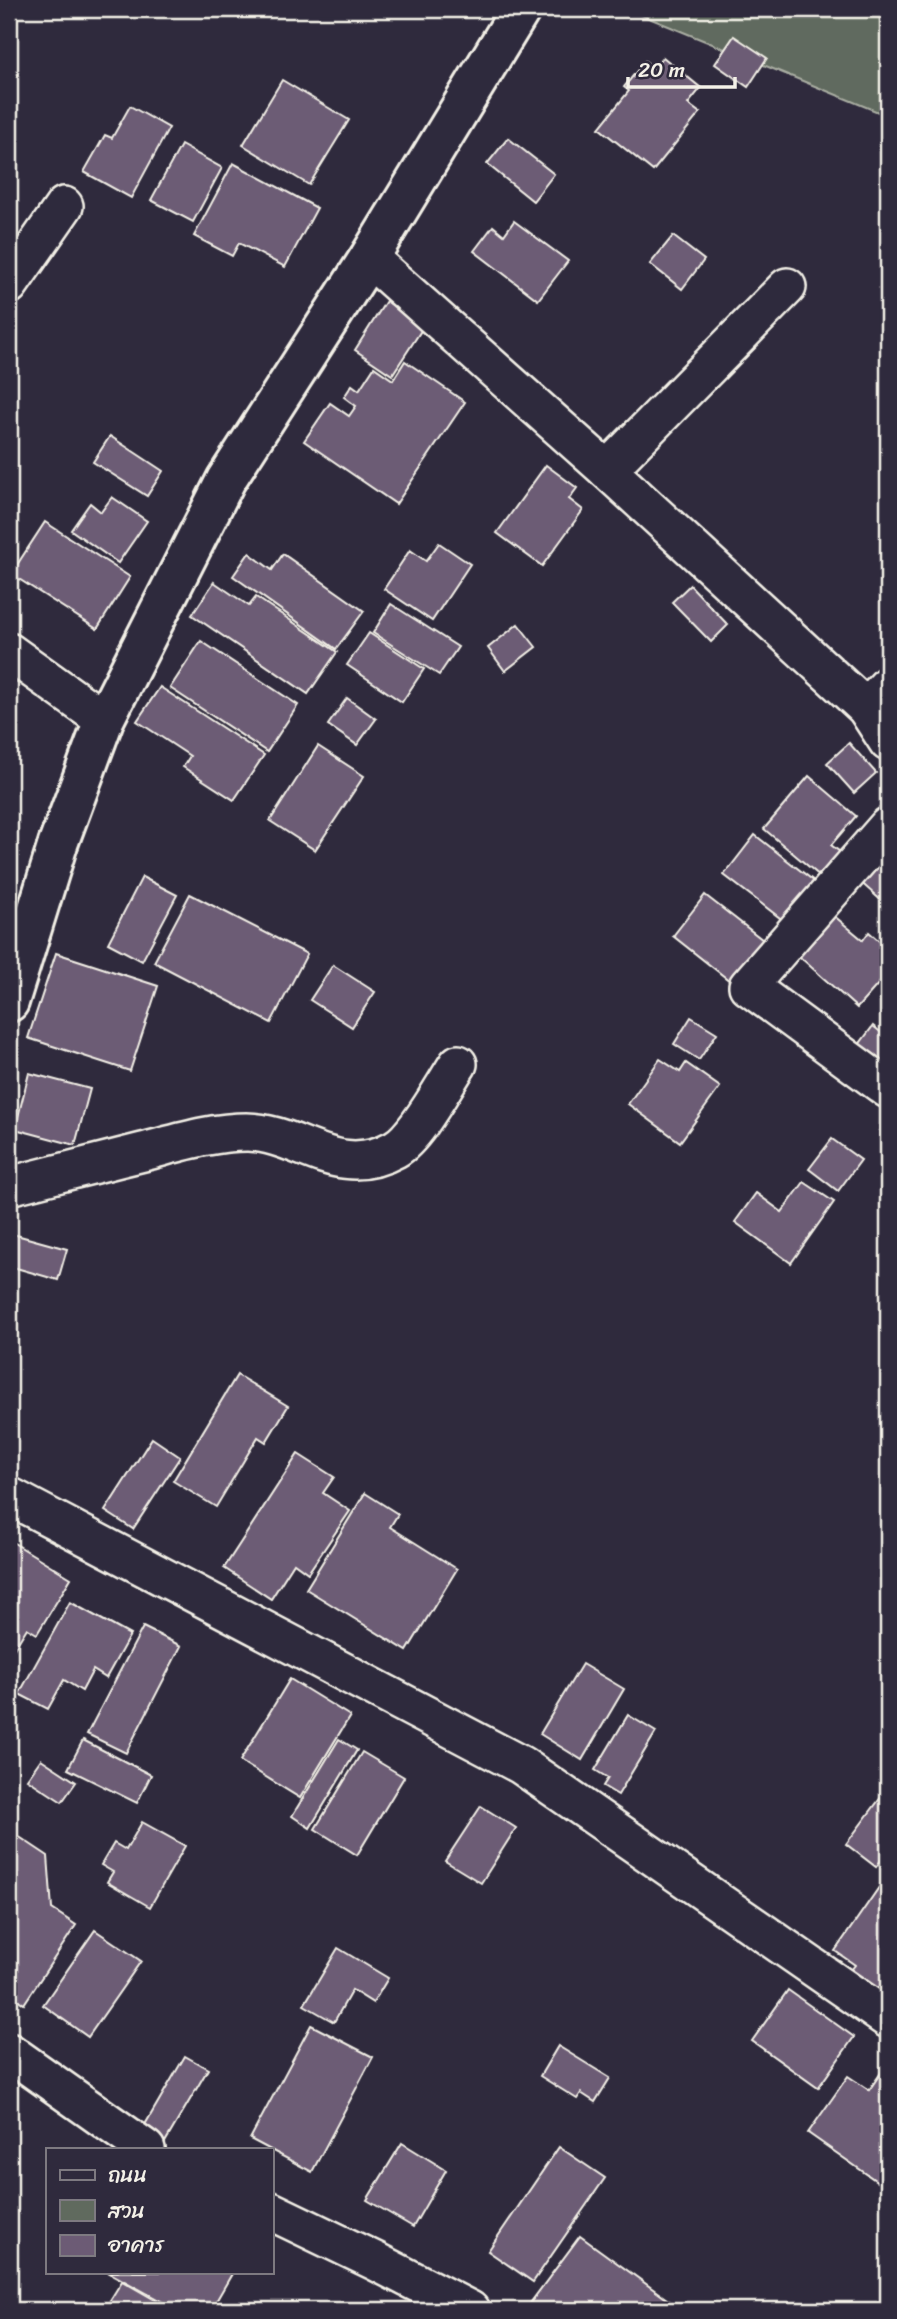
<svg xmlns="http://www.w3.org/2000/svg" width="897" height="2319" font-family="Sriracha,'Playpen Sans Thai',sans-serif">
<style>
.green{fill:#606a5e;stroke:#aaaea3;stroke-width:2}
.building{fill:#6c5b75;stroke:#f4f1e8;stroke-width:2}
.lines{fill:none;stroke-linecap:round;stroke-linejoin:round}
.street-casing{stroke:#f4f1e8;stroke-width:42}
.secondary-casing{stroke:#f4f1e8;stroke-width:44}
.street{stroke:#2f2a3d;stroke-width:37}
.secondary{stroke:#2f2a3d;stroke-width:38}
</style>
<rect width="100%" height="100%" fill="#2f2a3d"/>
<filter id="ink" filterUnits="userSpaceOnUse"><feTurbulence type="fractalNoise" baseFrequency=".0143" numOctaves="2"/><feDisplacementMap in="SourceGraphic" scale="14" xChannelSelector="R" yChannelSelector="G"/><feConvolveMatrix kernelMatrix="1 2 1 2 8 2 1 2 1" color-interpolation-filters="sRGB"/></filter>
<g filter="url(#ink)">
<!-- green -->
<polygon class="green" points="627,9 888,9 888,116"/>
<!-- building -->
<g class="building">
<polygon points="734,36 767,58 748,87 715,64"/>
<polygon points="663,57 701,88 688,104 700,113 653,171 599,128 629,91 624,87 645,61 654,68"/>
<polygon points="282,80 349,120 309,185 243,145"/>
<polygon points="130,106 169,128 131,198 84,172 105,135 112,138"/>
<polygon points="508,138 554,174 533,201 487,164"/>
<polygon points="181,145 222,168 193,222 151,200"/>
<polygon points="233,163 317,208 285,267 239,243 232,256 194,236"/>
<polygon points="514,221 568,261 538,300 474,251 493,226 504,235"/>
<polygon points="673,236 704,260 682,289 650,264"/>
<polygon points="386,301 424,326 392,375 355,350"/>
<polygon points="405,361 465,402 396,504 304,441 330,403 349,416 356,406 344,397 352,385 359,390 374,367 393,380"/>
<polygon points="110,436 163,471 147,496 93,462"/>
<polygon points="546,465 577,488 569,499 583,510 542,566 497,533"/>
<polygon points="112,497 147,521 118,563 71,530 90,503 101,512"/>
<polygon points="45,522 130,577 97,629 11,574"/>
<polygon points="439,543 470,564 432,621 384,589 410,550 426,561"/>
<polygon points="249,553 272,570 283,554 364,611 336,649 233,576"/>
<polygon points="214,582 249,606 256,597 337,652 308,694 192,615"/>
<polygon points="690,585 728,625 711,642 672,602"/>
<polygon points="391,604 458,647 439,675 373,633"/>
<polygon points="518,624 536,647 505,671 488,648"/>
<polygon points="369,633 424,669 402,702 347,665"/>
<polygon points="201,641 298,705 267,752 170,688"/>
<polygon points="160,687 264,755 234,800 183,767 190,756 137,721"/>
<polygon points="347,698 376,719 357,745 328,725"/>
<polygon points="849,743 876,773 854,793 827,763"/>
<polygon points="318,746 364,776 315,850 270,821"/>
<polygon points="809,776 856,816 831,845 840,852 820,876 764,829"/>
<polygon points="755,835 815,882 784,921 724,875"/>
<polygon points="888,845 888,898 884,903 857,879"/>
<polygon points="142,877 177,895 142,961 108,943"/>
<polygon points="190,894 307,954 271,1023 154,962"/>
<polygon points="705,895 763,940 730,981 673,936"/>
<polygon points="827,910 863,940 869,932 888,949 888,973 857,1008 792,950"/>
<polygon points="56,953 158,986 130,1071 28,1038"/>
<polygon points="333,965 375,992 352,1027 310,1000"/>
<polygon points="691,1017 717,1033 699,1060 674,1044"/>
<polygon points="873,1026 888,1038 888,1082 852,1054"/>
<polygon points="660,1059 680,1072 686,1063 720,1087 680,1142 628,1104"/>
<polygon points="29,1073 90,1089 75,1145 15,1129"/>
<polygon points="832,1139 861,1160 838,1191 809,1169"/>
<polygon points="804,1182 834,1202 791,1263 735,1222 756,1193 782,1212"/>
<polygon points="9,1233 67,1249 58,1280 9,1266"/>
<polygon points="237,1375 288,1406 266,1442 258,1437 216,1507 173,1481"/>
<polygon points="152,1438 180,1457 133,1529 105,1511"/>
<polygon points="298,1454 334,1477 323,1493 350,1511 308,1573 294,1563 271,1599 224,1568"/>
<polygon points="365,1493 398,1514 390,1527 457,1569 407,1651 306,1589"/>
<polygon points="9,1540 71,1578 37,1634 27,1628 9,1657"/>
<polygon points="70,1602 130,1635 106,1678 93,1670 82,1691 64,1680 48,1709 19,1694"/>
<polygon points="143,1627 181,1646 126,1753 87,1734"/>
<polygon points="582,1664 624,1689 582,1760 540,1734"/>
<polygon points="290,1679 350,1716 300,1798 240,1761"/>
<polygon points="628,1715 656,1732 618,1795 603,1786 608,1778 595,1770"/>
<polygon points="339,1739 357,1750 310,1828 292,1816"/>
<polygon points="83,1740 151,1775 137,1803 68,1769"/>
<polygon points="362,1752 404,1777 357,1855 315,1829"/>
<polygon points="41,1759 76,1782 62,1802 27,1779"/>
<polygon points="888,1788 888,1864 882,1859 876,1867 846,1844"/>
<polygon points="481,1806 516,1828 481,1883 445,1861"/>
<polygon points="142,1822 185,1846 150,1907 107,1882 113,1872 101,1865 114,1843 126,1850"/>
<polygon points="9,1830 48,1856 52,1909 76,1925 24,2004 9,1993"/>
<polygon points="882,1883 888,1887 888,1977 876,1995 847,1975 855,1965 835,1951"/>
<polygon points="95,1930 141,1961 88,2037 43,2005"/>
<polygon points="338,1948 388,1978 373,2003 352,1990 334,2022 304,2005"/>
<polygon points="788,1990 854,2037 818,2088 752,2041"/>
<polygon points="311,2025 373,2057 312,2172 250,2139"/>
<polygon points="558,2046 610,2078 595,2102 581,2093 577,2099 540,2076"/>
<polygon points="185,2056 208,2069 161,2149 139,2135"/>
<polygon points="885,2067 888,2069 888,2189 808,2133 848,2076 869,2090"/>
<polygon points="402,2143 446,2170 413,2227 367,2200"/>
<polygon points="559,2147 605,2178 533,2282 488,2251"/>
<polygon points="580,2236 682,2310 525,2310"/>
<polygon points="108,2272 233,2272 211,2310 177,2310"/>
<polygon points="122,2281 162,2304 158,2310 104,2310"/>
</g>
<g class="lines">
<defs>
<g id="street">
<polyline points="369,258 607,470 866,708 888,742"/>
<polyline points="9,285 64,206"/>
<polyline points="607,470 787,287"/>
<polyline points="9,652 104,720"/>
<polyline points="866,708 888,685"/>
<polyline points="888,826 748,986 888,1089"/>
<path d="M9 1186C53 1175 98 1163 143 1152 178 1143 211 1132 247 1132 301 1133 337 1181 395 1149 416 1138 444 1085 458 1064"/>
<polyline points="9,1496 521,1765 888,2019"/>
<polyline points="9,2052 146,2149"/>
<polyline points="271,2211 375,2261 470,2310"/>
</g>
<polyline id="secondary" points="9,1002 58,844 104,720 226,480 369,258 521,9"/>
</defs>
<!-- street casing -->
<use href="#street" class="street-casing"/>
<!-- secondary casing -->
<use href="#secondary" class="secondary-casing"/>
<!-- street -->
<use href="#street" class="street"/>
<!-- secondary -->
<use href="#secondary" class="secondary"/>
</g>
</g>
<!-- margin -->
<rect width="897" height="2319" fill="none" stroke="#2f2a3d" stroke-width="35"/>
<rect x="18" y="18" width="862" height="2284" fill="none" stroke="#f4f1e8" stroke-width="2.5" filter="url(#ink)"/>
<!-- legend -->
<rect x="46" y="2148" width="228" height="126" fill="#2f2a3d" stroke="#7e7a81" stroke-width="2"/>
<rect x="60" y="2170" width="35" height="10" fill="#2f2a3d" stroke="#7e7a81" stroke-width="2"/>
<text x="108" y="2182" font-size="21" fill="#f4f1e8">ถนน</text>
<rect x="60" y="2200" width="35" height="21" fill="#606a5e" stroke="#7e7a81" stroke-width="2"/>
<text x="108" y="2218" font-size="21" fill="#f4f1e8">สวน</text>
<rect x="60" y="2235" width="35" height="21" fill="#6c5b75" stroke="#7e7a81" stroke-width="2"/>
<text x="108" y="2252" font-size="21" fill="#f4f1e8">อาคาร</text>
<!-- scale -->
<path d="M628 77v10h107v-10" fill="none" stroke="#f4f1e8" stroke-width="3.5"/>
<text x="638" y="77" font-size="21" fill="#f4f1e8" stroke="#2f2a3d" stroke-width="5" paint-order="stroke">20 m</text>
</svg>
